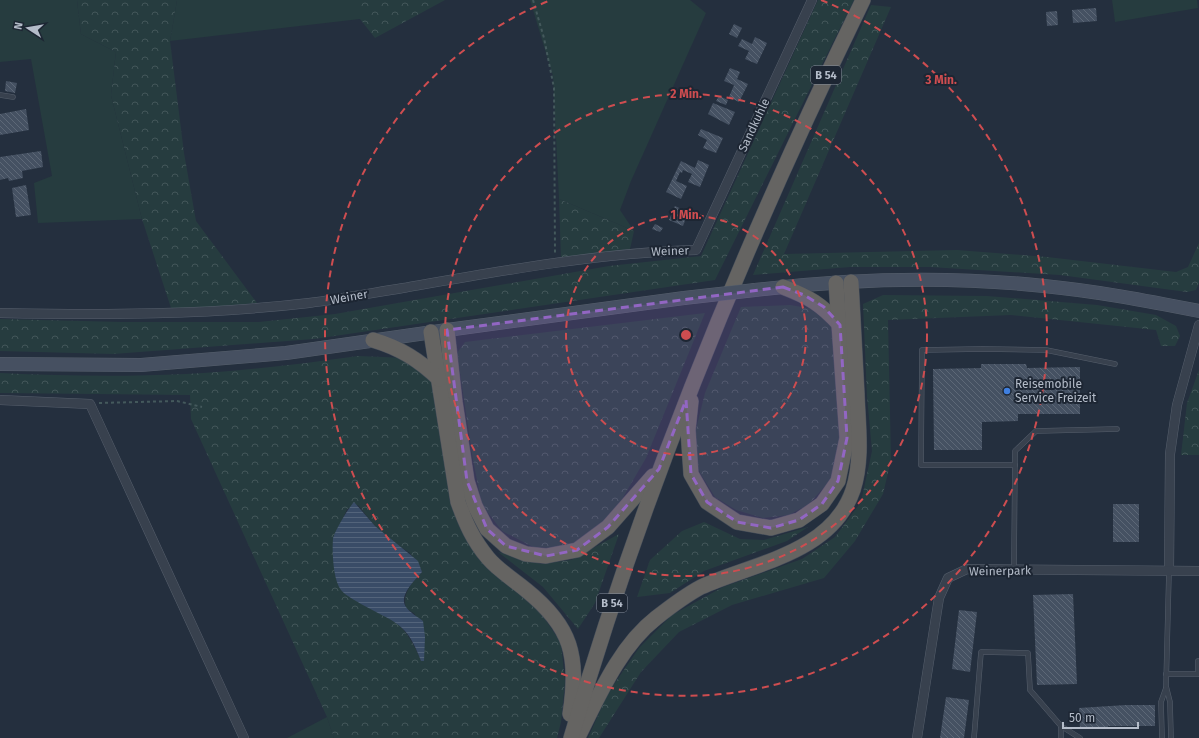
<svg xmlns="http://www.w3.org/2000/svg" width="1199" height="738" font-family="'Fira Sans',sans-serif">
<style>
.grass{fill:#263c3f}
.forest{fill:url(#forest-crowns);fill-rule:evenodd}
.water{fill:url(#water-rules)}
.building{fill:url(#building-back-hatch)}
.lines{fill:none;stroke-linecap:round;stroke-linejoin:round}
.service-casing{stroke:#565f6c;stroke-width:5.5}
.minor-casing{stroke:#565f6c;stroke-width:10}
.secondary-casing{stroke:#565f6c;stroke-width:14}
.trunk-casing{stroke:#434c59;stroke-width:16}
.path{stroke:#44595c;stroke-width:2;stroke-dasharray:3 3;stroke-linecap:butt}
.service{stroke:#38414e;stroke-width:4.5}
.minor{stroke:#38414e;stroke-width:9}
.secondary{stroke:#465061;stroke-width:13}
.trunk{stroke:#656462;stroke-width:15}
.secondary-bridge-casing{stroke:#565f6c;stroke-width:14;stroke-linecap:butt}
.secondary-bridge{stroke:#465061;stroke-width:13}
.marked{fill:#9266c3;fill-opacity:0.2;stroke:#9266c3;stroke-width:3;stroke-dasharray:8 5;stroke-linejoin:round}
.ring{fill:none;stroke:#ce4d50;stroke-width:2;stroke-dasharray:7 5}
.shop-dot{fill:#3f7fe0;stroke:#1d2633;stroke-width:1.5}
.labels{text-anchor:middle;stroke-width:4;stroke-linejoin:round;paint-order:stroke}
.shield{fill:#1d2633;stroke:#878f9c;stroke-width:1}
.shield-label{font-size:11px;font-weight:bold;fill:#b4bcc9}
.street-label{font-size:12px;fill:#b4bcc9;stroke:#1d2633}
.poi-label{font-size:12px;fill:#b4bcc9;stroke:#1d2633;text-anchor:start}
.centre{fill:#ce4d50;stroke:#1d2633;stroke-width:2}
.ring-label{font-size:12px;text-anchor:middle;font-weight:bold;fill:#ce4d50;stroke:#1d2633;stroke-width:4;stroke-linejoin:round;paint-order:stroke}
</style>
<defs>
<pattern id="forest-crowns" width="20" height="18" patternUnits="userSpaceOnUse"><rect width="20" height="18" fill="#263c3f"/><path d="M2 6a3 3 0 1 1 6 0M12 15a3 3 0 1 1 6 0" fill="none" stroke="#435659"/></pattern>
<pattern id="water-rules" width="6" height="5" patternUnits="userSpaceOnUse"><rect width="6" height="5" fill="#394c67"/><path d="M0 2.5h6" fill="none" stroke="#53647b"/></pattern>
<pattern id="building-back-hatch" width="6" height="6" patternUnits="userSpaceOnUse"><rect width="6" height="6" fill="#455162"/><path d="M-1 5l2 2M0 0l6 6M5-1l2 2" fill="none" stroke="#5d6877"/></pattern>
</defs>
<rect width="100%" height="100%" fill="#242f3e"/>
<!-- grass -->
<g class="grass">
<polygon points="0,0 77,0 81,34 116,52 111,95 142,219 38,223 34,183 52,176 31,59 0,62"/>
<polygon points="177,0 360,0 360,19 170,41"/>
<polygon points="530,0 690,0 706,13 631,181 620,210 634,231 559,199 553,76"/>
<polygon points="1112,0 1197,0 1198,8 1115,22"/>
<polygon points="327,717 334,738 287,738"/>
</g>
<!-- forest -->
<g class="forest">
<polygon points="77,0 177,0 170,41 184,153 196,221 257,303 172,311 142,219 111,95 116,52 81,34"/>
<polygon points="360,0 445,0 375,38 360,19"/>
<polygon points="818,0 854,0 715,280 314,339 113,354 0,351 0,319 122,322 259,322 335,314 609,266 701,256"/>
<polygon points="871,5 891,7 784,254 957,250 1047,257 1176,272 1188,267 1199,243 1199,283 1196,290 1187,292 1060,275 930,267 850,267 753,275"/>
<polygon points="559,199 634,231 630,249 561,258"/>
<polygon points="883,295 987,296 1097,305 1156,315 1176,326 1180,336 1175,346 1161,346 1156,330 1011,315 888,320 891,460 883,494 855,541 824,578 732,605 679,632 641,672 599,738 588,738 608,693 639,648 672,615 723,587 802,559 835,537 861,502 872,451 867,396 863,304"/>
<polygon points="790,305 814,309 831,325 841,442 834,476 809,504 789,515 763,518 736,510 715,497 700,473 693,450 696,429 705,393 741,307"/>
<polygon points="705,313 646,458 618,506 604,524 570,549 533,547 502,531 482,505 473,460 457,353 465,342"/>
<path d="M358 356 407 358 424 368 433 385 450 501 462 531 535 604 561 643 565 682 561 722 557 738H334L327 717 191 419 190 395 0 393V373C62 376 124 377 186 374 243 371 301 364 358 356ZM358 505 375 526 393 542 410 553 422 572C412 583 402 593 406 608L415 614 421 661C414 644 407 632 394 620L341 523 347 509Z"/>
<polygon points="1199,370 1199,455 1181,455 1187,403"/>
<polygon points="704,522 740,539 764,540 808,527 787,541 704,571 670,593 637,597 650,560 682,531"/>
<polygon points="619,534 595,603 578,629 543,587 498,552 541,564 571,560"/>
</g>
<!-- water -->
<path class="water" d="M354 502 375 526 418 561 422 572C415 580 398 596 406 607 409 612 418 617 423 621L425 637 424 661H421C407 622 395 623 361 604 355 600 346 596 341 590 333 580 332 552 333 539 334 532 349 507 354 502Z"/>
<!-- building -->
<g class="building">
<polygon points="1096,8 1097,21 1073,23 1072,10"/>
<polygon points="1057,11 1058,25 1047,26 1046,12"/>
<polygon points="734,24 742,28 737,38 729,34"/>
<polygon points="755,37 767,43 757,64 745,59 749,51 738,46 742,39 752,44"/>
<polygon points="730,68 740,72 737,79 748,84 739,102 729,97 734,85 724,81"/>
<polygon points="6,81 17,83 15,93 5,91"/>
<polygon points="719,96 728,100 726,105 716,101"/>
<polygon points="713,103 735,112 729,125 708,114"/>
<polygon points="26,109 29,130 0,135 0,114"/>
<polygon points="701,129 723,138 716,153 703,148 707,140 698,135"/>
<polygon points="41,151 43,167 22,171 23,178 9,181 8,178 0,180 0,157"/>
<polygon points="698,160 709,165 700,187 688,182 692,174 683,170 682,173 680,172 676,181 687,186 681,199 666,192 681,161 695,168"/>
<polygon points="26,185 31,215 16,217 12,188"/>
<polygon points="675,206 688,212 683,226 669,220"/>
<polygon points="655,224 663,228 660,232 652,229"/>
<polygon points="981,364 1026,364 1027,368 1080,367 1080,414 1018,414 1018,421 982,422 982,450 934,450 933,369 981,368"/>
<rect x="1113" y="504" width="26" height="38"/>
<polygon points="1073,594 1077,684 1037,685 1033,595"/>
<polygon points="959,610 977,612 970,672 952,669"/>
<polygon points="946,697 969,700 964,738 940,738"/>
<polygon points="1126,705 1155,705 1155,726 1108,726 1108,728 1080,729 1079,708"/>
</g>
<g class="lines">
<defs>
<g id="service">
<polyline points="0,95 13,97"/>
<polyline points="1015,465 921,465 922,350 982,349 1046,350 1115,364"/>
<polyline points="1014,570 1015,451 1036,431 1117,429"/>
<polyline points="1169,571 1166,686 1170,702 1171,738"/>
<polyline points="1166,674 1198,674 1198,661"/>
<polyline points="974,738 981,652 1028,653 1030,690 1061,726 1080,738"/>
<polyline points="1061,738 1061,726"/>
<polyline points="1162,738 1161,702 1166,688"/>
</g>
<g id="minor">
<path d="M0 313C103 315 206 315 309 303 341 299 372 293 403 288 500 271 598 253 696 250L812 0"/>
<polyline points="0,400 90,404 244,738"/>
<polyline points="1169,571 1170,454 1177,405 1199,325"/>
<polyline points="917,738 939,598 948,578 967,569 1199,571"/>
</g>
<g id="secondary">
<path d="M755 290C848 279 950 276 1044 286 1096 291 1148 301 1199 311"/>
<polyline points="0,364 141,365 286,353 447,330 684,298"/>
</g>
<g id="trunk">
<path d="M783 287C809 297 821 304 840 325"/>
<polyline points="447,330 455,402 467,481 475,506 487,529 506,546 526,554 546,556 577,550 608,527 653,476"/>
<path d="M431 332 458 502C466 524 473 540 488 558 498 570 514 580 526 590 572 627 579 656 570 714"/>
<path d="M373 340C400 348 419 360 439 379"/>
<polyline points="691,401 688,430 691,474 707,502 737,522 771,528 799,520 822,504 838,481 847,438 836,283"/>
<path d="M579 735C599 695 620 646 656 618 670 607 686 595 701 587 754 563 832 553 853 490 863 459 858 425 857 394 855 357 853 319 851 282"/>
<path d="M571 738C645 483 747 238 863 0"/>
</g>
</defs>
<!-- service casing -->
<use href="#service" class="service-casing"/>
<!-- minor casing -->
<use href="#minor" class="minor-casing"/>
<!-- secondary casing -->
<use href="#secondary" class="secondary-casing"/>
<!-- trunk casing -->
<use href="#trunk" class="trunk-casing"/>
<!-- path -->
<g class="path">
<polyline points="533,0 544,38 554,88 555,254"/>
<polyline points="99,403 177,401 202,407"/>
</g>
<!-- service -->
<use href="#service" class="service"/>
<!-- minor -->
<use href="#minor" class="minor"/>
<!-- secondary -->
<use href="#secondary" class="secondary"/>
<!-- trunk -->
<use href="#trunk" class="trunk"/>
<defs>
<polyline id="secondary-bridge" points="684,298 755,290"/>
</defs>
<!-- secondary-bridge casing -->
<use href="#secondary-bridge" class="secondary-bridge-casing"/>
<!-- secondary-bridge -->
<use href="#secondary-bridge" class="secondary-bridge"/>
</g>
<!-- marked area -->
<path class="marked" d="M783 287 804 295 824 307 840 325 847 438 838 481 822 504 799 520 771 528 737 522 707 502 691 474 686 400 659 469 608 527 577 550 546 556 506 546 487 529 467 481 447 330Z"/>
<!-- distance rings -->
<g class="ring">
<circle cx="686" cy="335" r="120"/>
<circle cx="686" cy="335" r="241"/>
<path d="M821 0A361 361 0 1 1 551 0"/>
</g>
<!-- markers -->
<circle class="shop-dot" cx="1007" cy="391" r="4"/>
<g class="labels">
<!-- shield labels -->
<g class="shield">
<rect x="811" y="66" width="30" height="18" rx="3"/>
<rect x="597" y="594" width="30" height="18" rx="3"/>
</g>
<g class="shield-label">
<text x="826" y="79">B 54</text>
<text x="612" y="607">B 54</text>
</g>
<!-- street labels -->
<g class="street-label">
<text transform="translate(754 125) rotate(-65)" y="4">Sandkuhle</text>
<text transform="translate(670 251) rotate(-2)" y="4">Weiner</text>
<text transform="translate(349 297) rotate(-10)" y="4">Weiner</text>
<text transform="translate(1000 571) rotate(-1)" y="4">Weinerpark</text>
</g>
<!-- poi labels -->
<g class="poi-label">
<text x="1015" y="388">Reisemobile<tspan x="1015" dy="14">Service Freizeit</tspan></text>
</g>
</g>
<circle cx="686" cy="335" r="6" class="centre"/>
<g class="ring-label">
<text x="941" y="84">3 Min.</text>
<text x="686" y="98">2 Min.</text>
<text x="686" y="219">1 Min.</text>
</g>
<!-- north arrow -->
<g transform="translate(28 28) rotate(282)" stroke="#1d2633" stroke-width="3" paint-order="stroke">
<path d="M0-3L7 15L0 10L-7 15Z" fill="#b4bcc9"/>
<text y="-6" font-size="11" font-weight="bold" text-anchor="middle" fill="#b4bcc9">N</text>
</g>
<!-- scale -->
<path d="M1063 722v6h75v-6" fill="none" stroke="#b4bcc9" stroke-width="2"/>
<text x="1069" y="722" font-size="12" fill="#b4bcc9" stroke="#1d2633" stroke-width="3" paint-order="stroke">50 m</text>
</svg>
